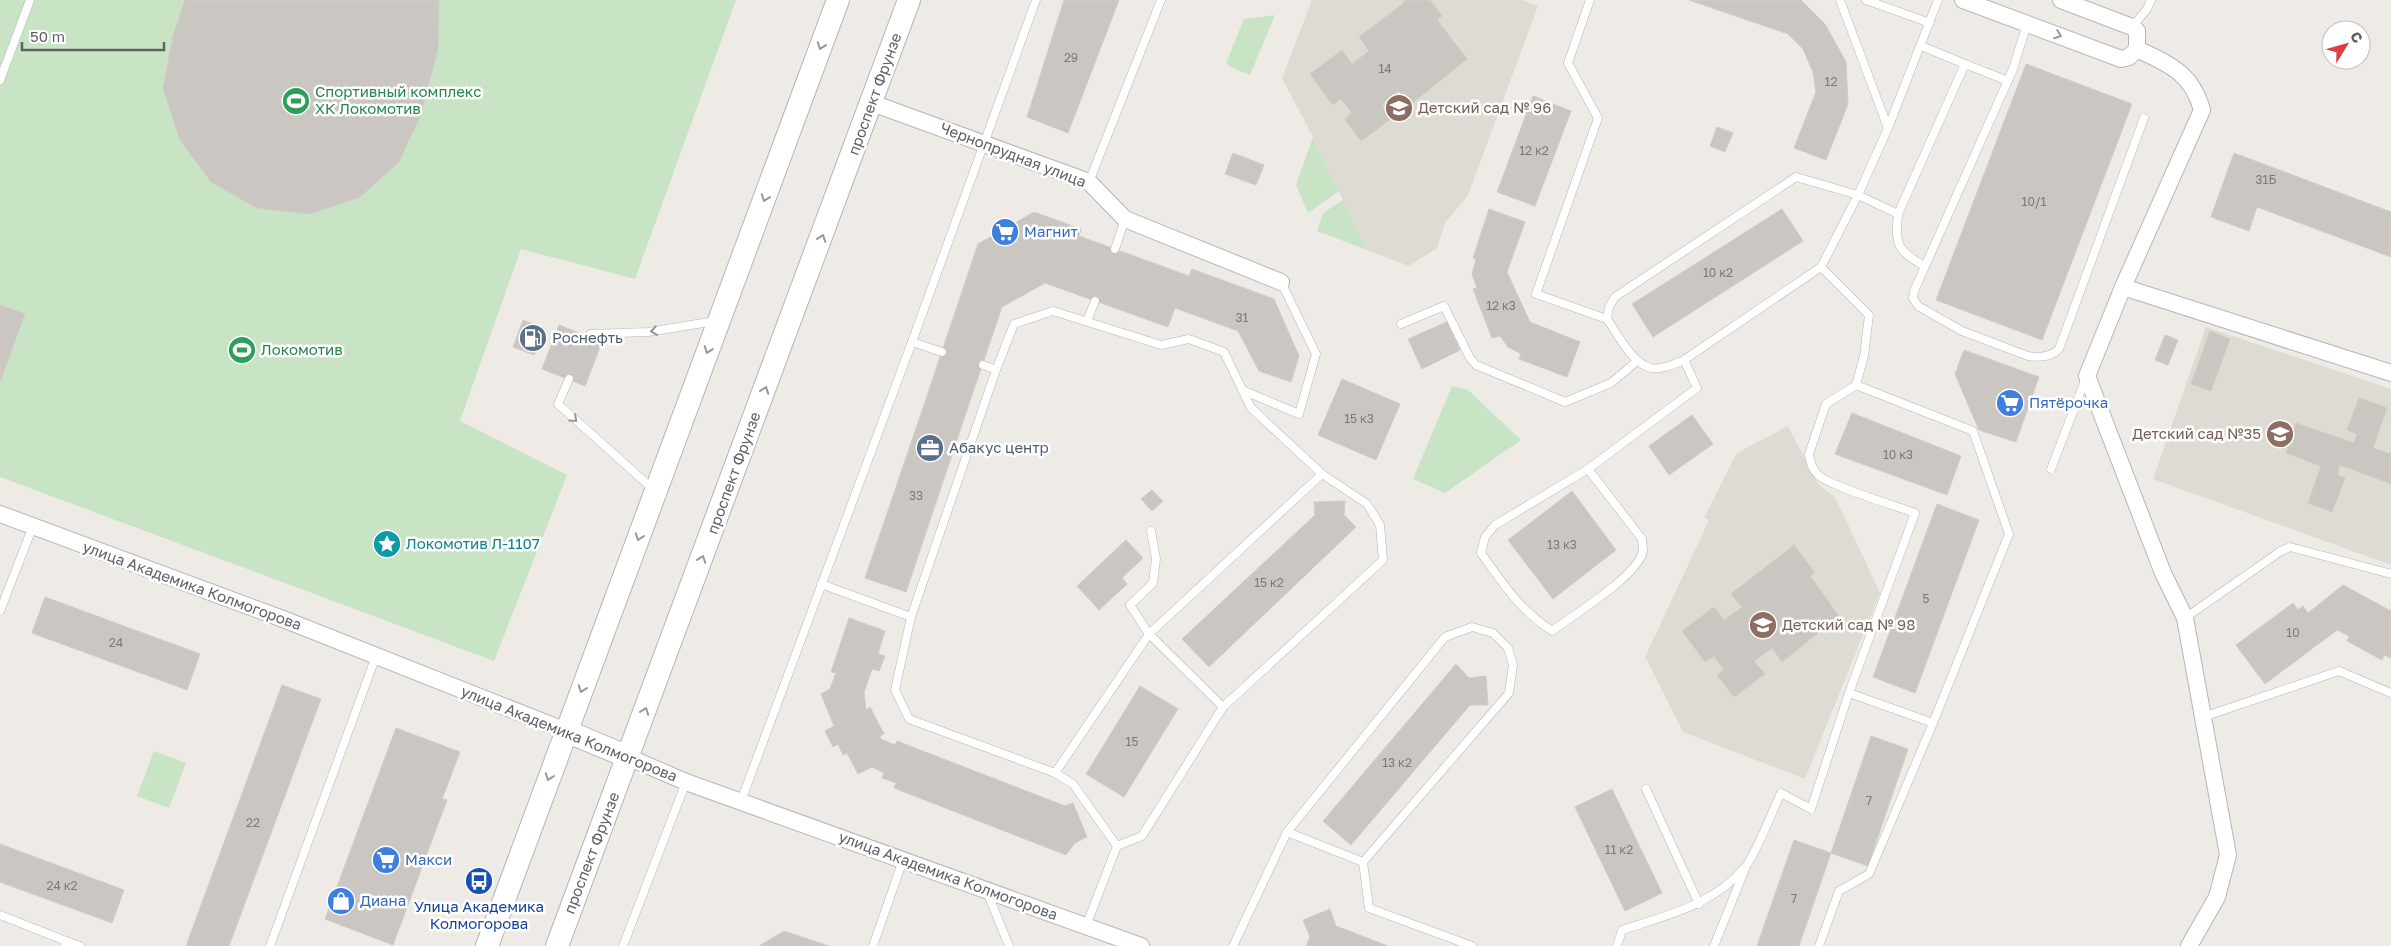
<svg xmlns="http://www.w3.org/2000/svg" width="2391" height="946" font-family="'Golos Text',sans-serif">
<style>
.education{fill:#dedbd4}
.green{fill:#c8e4c4}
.building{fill:#cac6c2;stroke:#d3ccc4}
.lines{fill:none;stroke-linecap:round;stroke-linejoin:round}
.lane-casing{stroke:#b3b6b9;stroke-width:9}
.street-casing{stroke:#b3b6b9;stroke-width:18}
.secondary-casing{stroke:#b2b6b9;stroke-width:24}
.lane{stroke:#fff;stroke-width:8}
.street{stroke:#fff;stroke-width:16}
.secondary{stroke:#fff;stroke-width:22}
.oneway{stroke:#96999b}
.labels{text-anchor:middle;stroke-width:5;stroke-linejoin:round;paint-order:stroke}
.number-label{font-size:12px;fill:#787b7c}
.leisure-label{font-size:15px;fill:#27864d;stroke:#fff;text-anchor:start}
.street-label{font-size:15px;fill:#5d6265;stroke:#fff}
.education-label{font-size:15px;fill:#785e54;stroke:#fff;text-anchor:start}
.shop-label{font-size:15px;fill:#366cbe;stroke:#fff;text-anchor:start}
.service-label{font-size:15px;fill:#4e5e75;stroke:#fff;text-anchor:start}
.culture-label{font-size:15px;fill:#0d838f;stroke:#fff;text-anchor:start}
.transit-label{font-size:15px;fill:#164399;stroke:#fff}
</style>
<rect width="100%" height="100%" fill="#eeebe6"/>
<!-- education -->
<g class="education">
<polygon points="1312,0 1523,0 1538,6 1468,195 1445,223 1437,248 1409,266 1367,250 1313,137 1282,78"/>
<polygon points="2206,327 2391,389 2391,565 2153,479"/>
<polygon points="1788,426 1819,485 1835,497 1880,593 1805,779 1683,732 1645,657 1709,520 1704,518 1737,453"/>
</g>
<!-- green -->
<g class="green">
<polygon points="0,0 736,0 635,279 521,249 460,421 567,475 494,661 0,477"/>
<polygon points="1275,15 1250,75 1231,67 1226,63 1244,19"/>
<polygon points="1313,137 1339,191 1308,213 1296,185"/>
<polygon points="1343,200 1367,250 1317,231 1323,213"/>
<polygon points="1452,386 1468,390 1521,440 1445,493 1413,479"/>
<polygon points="154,751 186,763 169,808 137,796"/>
</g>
<!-- building -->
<g class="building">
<polygon points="185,0 439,0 438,48 421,114 399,162 360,197 310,214 257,208 211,182 180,140 163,88 173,36"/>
<polygon points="1064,0 1119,0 1068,133 1027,117"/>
<polygon points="1405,0 1430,0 1442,16 1437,20 1467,59 1410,105 1399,91 1382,104 1392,118 1361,141 1345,119 1352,113 1341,99 1333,105 1310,74 1342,50 1352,64 1369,51 1359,37 1404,3 1403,2"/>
<polygon points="1689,0 1801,0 1825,24 1846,62 1848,104 1826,160 1794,148 1816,92 1813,72 1803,49 1788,34"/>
<polygon points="2026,64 2132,104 2042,340 1936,300"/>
<polygon points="1533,96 1571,111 1535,206 1497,192"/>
<polygon points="1717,127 1733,133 1725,152 1710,146"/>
<polygon points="1233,153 1264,165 1256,185 1225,174"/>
<polygon points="2234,153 2391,212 2391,257 2257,207 2249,231 2211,217"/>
<polygon points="1489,209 1525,222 1507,272 1530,322 1580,342 1567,377 1519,359 1521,354 1508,347 1500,336 1492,338 1473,289 1477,288 1472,274 1476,259 1473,258"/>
<polygon points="1782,209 1803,241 1653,337 1632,304"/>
<polygon points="1034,212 1081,229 1079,236 1189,276 1192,269 1274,299 1299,356 1291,382 1259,371 1238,331 1175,308 1168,327 1045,283 1002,307 966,413 926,399 978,244"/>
<polygon points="0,305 25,314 0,382"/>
<polygon points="523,320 544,328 534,355 513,347"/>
<polygon points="1447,322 1460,350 1422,369 1408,339"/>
<polygon points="559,325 602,342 585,386 542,369"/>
<polygon points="2210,331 2230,339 2211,391 2191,384"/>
<polygon points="2165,335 2178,340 2168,365 2155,360"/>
<polygon points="1964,350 2039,377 2016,442 1979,430 1955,374"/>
<polygon points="1342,379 1400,404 1376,460 1318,435"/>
<polygon points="2359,398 2387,408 2373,448 2391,454 2391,484 2340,465 2337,475 2345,478 2332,512 2308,503 2321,466 2286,453 2296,423 2354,443 2357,434 2347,430"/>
<polygon points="926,399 966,413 906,592 865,578"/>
<polygon points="1852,413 1961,456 1947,495 1835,454"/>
<polygon points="1692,415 1713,444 1669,475 1649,446"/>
<polygon points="1152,490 1163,501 1152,511 1141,499"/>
<polygon points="1572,491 1616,550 1553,599 1508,540"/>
<polygon points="1345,501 1344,515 1356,527 1209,667 1182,639 1315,515 1314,502"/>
<polygon points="1937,504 1979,520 1915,693 1873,677"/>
<polygon points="1126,540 1143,558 1122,578 1127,584 1099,610 1077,586"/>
<polygon points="1794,545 1815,573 1810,576 1839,616 1782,662 1772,648 1754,661 1765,674 1734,697 1717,675 1724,670 1714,656 1705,662 1682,631 1714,607 1724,620 1742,607 1731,594"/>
<polygon points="2343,585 2391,611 2391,658 2384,655 2382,660 2347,641 2349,636 2337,630 2265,684 2236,645 2293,603 2298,610 2303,606 2308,613"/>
<polygon points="45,597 200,654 187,690 32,633"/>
<polygon points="849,618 885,631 878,654 885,656 879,671 872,669 864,692 866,710 870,707 884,734 880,736 881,739 895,745 897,741 1065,806 1073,803 1087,837 1075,843 1066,855 894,788 896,783 882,778 884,773 872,767 858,774 847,753 843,755 838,744 833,747 825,731 834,726 821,694 830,689 836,673 831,672"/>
<polygon points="1456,664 1469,678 1486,676 1488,705 1470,705 1351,845 1323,821"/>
<polygon points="282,685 321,699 229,946 186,946"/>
<polygon points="1140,686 1178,709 1124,797 1086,774"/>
<polygon points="396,728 460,752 442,799 447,800 393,945 325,919"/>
<polygon points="1871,736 1908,749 1868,866 1831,853"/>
<polygon points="1612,789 1662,893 1625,911 1575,807"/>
<polygon points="1794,840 1831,853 1799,946 1757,946"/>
<polygon points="0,844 124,890 112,923 0,882"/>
<polygon points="1330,909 1336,926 1388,946 1306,946 1310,937 1303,920"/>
<polygon points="784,931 829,946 759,946"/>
</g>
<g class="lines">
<defs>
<g id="lane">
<polyline points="1590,0 1568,63 1598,118 1536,294 1607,319 1609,307 1615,297 1796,177 1858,195 1888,128 1938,0"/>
<polyline points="1840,0 1888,128"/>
<polyline points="1866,0 1930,23"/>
<path d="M2027 24 2013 69 1914 291 1913 298 1918 306 1962 331 2028 356C2040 358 2051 357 2059 349L2144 118"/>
<polyline points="2132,27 2147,9 2151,0"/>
<polyline points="1921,46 1965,64"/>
<polyline points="0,80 30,0"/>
<polyline points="1089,182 1161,0"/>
<polyline points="1115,249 1125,219"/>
<path d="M1924 266C1897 250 1895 245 1898 214L1965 64 2008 81"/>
<path d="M1607 319C1618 334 1631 363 1651 368 1662 370 1674 364 1684 360L1821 267 1858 195 1898 214"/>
<polyline points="1087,321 1095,301"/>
<polyline points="1401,324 1444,306 1470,358 1476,365 1565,402 1611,383 1637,361"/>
<polyline points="589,337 590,334 648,332 715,321"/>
<polyline points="912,342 942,352"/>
<polyline points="983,365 996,370"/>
<polyline points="569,379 558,404 654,490"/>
<polyline points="1856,385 1973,431 2009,534 1933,723"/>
<polyline points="1242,390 1299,414 1316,354 1281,282"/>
<path d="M1588 469 1495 525 1485 537 1481 553C1504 585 1519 609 1552 631 1573 615 1638 576 1643 551 1643 547 1642 542 1642 539L1588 469 1697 388 1684 360"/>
<polyline points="2051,469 2086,378"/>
<polyline points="1151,531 1156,559 1153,583 1130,605 1149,634 1223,707"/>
<polyline points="821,584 911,617"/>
<polyline points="0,611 33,526"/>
<polyline points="2185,618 2281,551 2290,547 2391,574"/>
<polyline points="2203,717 2339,671 2391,693"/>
<polyline points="1055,773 1149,634 1322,474"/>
<polyline points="1646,789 1699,904"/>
<polyline points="741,801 912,342 1036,0"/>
<polyline points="1287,832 1445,637 1472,627 1493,633 1508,648 1513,665 1509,693 1363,862"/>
<polyline points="987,892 1009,946"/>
<polyline points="0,915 66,941"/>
<polyline points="1086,926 1117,846 1073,784 1055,773 909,719 895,690 911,617 996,370 1014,324 1053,311 1161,345 1189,339 1224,352 1251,408 1322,474 1367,504 1380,525 1383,560 1223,707 1142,836 1117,846"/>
<polyline points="65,944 66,941 80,946"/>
<polyline points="270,946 376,656"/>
<polyline points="623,946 686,782"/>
<polyline points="873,946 903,860"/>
<polyline points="1233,946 1287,832 1363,862 1369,908 1472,946"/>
<path d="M1617 946 1622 930C1668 915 1714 905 1746 866 1757 851 1772 812 1781 793L1811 809 1849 693 1915 513C1896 506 1830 486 1818 475 1812 469 1810 462 1809 454L1826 404 1856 385 1864 356 1869 315 1821 267"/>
<polyline points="1714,946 1745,869"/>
<polyline points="1819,946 1839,891 1869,874 1933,723 1849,693"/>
</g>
<g id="street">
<polyline points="1963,0 2121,59 2129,57 2137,49 2137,31 2132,27 2061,0"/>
<path d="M2137 49C2169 64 2192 73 2202 110L2123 287 2087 376 2163 573 2185 618 2228 855 2217 897 2189 946"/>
<polyline points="872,103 1089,182 1125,219 1281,282"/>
<polyline points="2123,287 2391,373"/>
<polyline points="0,514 283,619 566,731"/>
<polyline points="628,757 686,782 1141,946"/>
</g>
<g id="secondary">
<polyline points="566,731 628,757"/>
<polyline points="487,946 838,0"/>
<polyline points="557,946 909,0"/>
</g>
</defs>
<!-- lane casing -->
<use href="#lane" class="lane-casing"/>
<!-- street casing -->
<use href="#street" class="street-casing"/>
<!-- secondary casing -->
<use href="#secondary" class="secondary-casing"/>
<!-- lane -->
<use href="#lane" class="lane"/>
<!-- street -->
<use href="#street" class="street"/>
<!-- secondary -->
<use href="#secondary" class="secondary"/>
</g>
<!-- one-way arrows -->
<defs><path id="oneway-chevron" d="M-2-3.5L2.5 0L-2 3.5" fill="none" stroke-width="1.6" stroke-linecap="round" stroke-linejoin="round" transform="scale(1.25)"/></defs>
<g class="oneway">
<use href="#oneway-chevron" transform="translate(2058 35) rotate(20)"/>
<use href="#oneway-chevron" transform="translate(821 46) rotate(110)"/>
<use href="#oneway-chevron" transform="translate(765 198) rotate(110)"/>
<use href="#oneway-chevron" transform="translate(822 238) rotate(-70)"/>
<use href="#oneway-chevron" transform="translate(654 331) rotate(172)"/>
<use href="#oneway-chevron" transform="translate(708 350) rotate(110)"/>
<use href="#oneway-chevron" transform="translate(765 390) rotate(-70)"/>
<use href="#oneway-chevron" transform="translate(574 419) rotate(42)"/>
<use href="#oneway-chevron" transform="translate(639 537) rotate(110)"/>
<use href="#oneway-chevron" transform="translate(702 559) rotate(-70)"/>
<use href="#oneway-chevron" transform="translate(582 689) rotate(110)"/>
<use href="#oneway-chevron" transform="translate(645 711) rotate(-70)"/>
<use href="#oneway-chevron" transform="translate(549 777) rotate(110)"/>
</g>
<!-- icons -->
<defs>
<symbol id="stadium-disc" viewBox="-11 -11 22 22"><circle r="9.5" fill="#2e9e5b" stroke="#fff"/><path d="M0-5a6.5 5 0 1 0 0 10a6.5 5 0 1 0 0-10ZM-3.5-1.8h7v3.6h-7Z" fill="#fff"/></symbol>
<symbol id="school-disc" viewBox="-11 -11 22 22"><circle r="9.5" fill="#8d6e63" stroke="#fff"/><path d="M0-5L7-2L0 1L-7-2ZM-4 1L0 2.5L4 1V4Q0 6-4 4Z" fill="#fff"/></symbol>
<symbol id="supermarket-disc" viewBox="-11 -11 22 22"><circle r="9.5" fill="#3f7fe0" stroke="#fff"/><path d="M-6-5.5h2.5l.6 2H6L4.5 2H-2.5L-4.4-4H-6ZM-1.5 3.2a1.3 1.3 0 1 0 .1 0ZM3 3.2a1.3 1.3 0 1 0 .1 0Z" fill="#fff"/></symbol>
<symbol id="fuel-disc" viewBox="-11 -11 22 22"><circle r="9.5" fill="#5c6f8a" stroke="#fff"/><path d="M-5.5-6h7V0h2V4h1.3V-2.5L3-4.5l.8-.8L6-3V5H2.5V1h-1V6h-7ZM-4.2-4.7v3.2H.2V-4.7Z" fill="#fff"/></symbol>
<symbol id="office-disc" viewBox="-11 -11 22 22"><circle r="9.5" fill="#5c6f8a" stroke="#fff"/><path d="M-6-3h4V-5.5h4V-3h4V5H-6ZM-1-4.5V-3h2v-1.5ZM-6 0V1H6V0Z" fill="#fff"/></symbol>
<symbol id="sight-disc" viewBox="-11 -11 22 22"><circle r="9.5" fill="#0f9aa8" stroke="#fff"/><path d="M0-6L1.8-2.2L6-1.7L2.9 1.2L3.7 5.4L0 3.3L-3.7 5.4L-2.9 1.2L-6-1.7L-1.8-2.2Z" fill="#fff"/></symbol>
<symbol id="bus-disc" viewBox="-11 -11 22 22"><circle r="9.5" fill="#1a4fb4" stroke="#fff"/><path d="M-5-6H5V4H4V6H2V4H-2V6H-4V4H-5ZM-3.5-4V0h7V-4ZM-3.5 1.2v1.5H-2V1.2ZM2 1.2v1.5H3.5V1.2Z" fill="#fff"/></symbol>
<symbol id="shop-disc" viewBox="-11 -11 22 22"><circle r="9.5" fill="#3f7fe0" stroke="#fff"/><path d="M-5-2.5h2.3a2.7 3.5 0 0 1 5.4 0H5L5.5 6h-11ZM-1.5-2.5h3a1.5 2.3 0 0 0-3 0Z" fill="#fff"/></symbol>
</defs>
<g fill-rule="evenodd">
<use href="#stadium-disc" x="280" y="85" width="32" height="32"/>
<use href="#school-disc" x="1383" y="92" width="32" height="32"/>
<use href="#supermarket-disc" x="989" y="216" width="32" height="32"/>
<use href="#fuel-disc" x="517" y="322" width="32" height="32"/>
<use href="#stadium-disc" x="226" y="334" width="32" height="32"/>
<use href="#supermarket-disc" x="1994" y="387" width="32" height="32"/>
<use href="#school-disc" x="2264" y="418" width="32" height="32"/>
<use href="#office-disc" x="914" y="432" width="32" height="32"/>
<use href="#sight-disc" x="371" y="528" width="32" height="32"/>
<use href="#school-disc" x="1747" y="609" width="32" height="32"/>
<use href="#supermarket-disc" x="370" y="844" width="32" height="32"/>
<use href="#bus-disc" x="463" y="865" width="32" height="32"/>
<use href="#shop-disc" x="325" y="885" width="32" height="32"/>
</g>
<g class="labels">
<!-- number labels -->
<g class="number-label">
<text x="1071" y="62">29</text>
<text x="1385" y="73">14</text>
<text x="1831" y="86">12</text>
<text x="1534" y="155">12 к2</text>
<text x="2266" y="184">31Б</text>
<text x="2034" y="206">10/1</text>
<text x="1718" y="277">10 к2</text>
<text x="1501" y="310">12 к3</text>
<text x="1242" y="322">31</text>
<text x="1359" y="423">15 к3</text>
<text x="1898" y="459">10 к3</text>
<text x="916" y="500">33</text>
<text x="1562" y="549">13 к3</text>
<text x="1269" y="587">15 к2</text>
<text x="1926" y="603">5</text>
<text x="2293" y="637">10</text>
<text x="116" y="647">24</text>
<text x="1132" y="746">15</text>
<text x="1397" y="767">13 к2</text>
<text x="1869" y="805">7</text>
<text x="253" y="827">22</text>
<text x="1619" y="854">11 к2</text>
<text x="62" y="890">24 к2</text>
<text x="1794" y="903">7</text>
</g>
<!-- leisure labels -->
<g class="leisure-label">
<text x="315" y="97">Спортивный комплекс<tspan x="315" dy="17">ХК Локомотив</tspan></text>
<text x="261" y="355">Локомотив</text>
</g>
<!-- street labels -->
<g class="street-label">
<text transform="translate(875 94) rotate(-70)" y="5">проспект Фрунзе</text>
<text transform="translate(1013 155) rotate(21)" y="5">Чернопрудная улица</text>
<text transform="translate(734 473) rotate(-70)" y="5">проспект Фрунзе</text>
<text transform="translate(192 586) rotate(20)" y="5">улица Академика Колмогорова</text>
<text transform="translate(569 734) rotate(22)" y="5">улица Академика Колмогорова</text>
<text transform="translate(592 853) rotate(-69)" y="5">проспект Фрунзе</text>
<text transform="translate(948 876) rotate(20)" y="5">улица Академика Колмогорова</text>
</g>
<!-- education labels -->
<g class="education-label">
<text x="1418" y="113">Детский сад № 96</text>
<text x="2261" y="439" text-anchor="end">Детский сад №35</text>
<text x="1782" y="630">Детский сад № 98</text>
</g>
<!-- shop labels -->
<g class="shop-label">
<text x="1024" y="237">Магнит</text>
<text x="2029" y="408">Пятёрочка</text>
<text x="405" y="865">Макси</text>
<text x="360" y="906">Диана</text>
</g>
<!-- service labels -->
<g class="service-label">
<text x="552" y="343">Роснефть</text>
<text x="949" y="453">Абакус центр</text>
</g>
<!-- culture labels -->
<g class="culture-label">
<text x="406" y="549">Локомотив Л-1107</text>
</g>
<!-- transit labels -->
<g class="transit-label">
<text x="479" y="912">Улица Академика<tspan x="479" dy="17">Колмогорова</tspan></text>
</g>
</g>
<!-- north arrow -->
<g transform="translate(2346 45) rotate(53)"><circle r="24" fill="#ffffff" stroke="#bec0c1"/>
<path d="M0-4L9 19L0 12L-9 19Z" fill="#dd3d45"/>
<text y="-8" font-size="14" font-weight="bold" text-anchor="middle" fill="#5d6265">С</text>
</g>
<!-- scale -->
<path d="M22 42v8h142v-8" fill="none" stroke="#5d6265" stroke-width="2.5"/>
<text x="30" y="42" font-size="15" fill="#5d6265" stroke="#ffffff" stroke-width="4" paint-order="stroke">50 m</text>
</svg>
